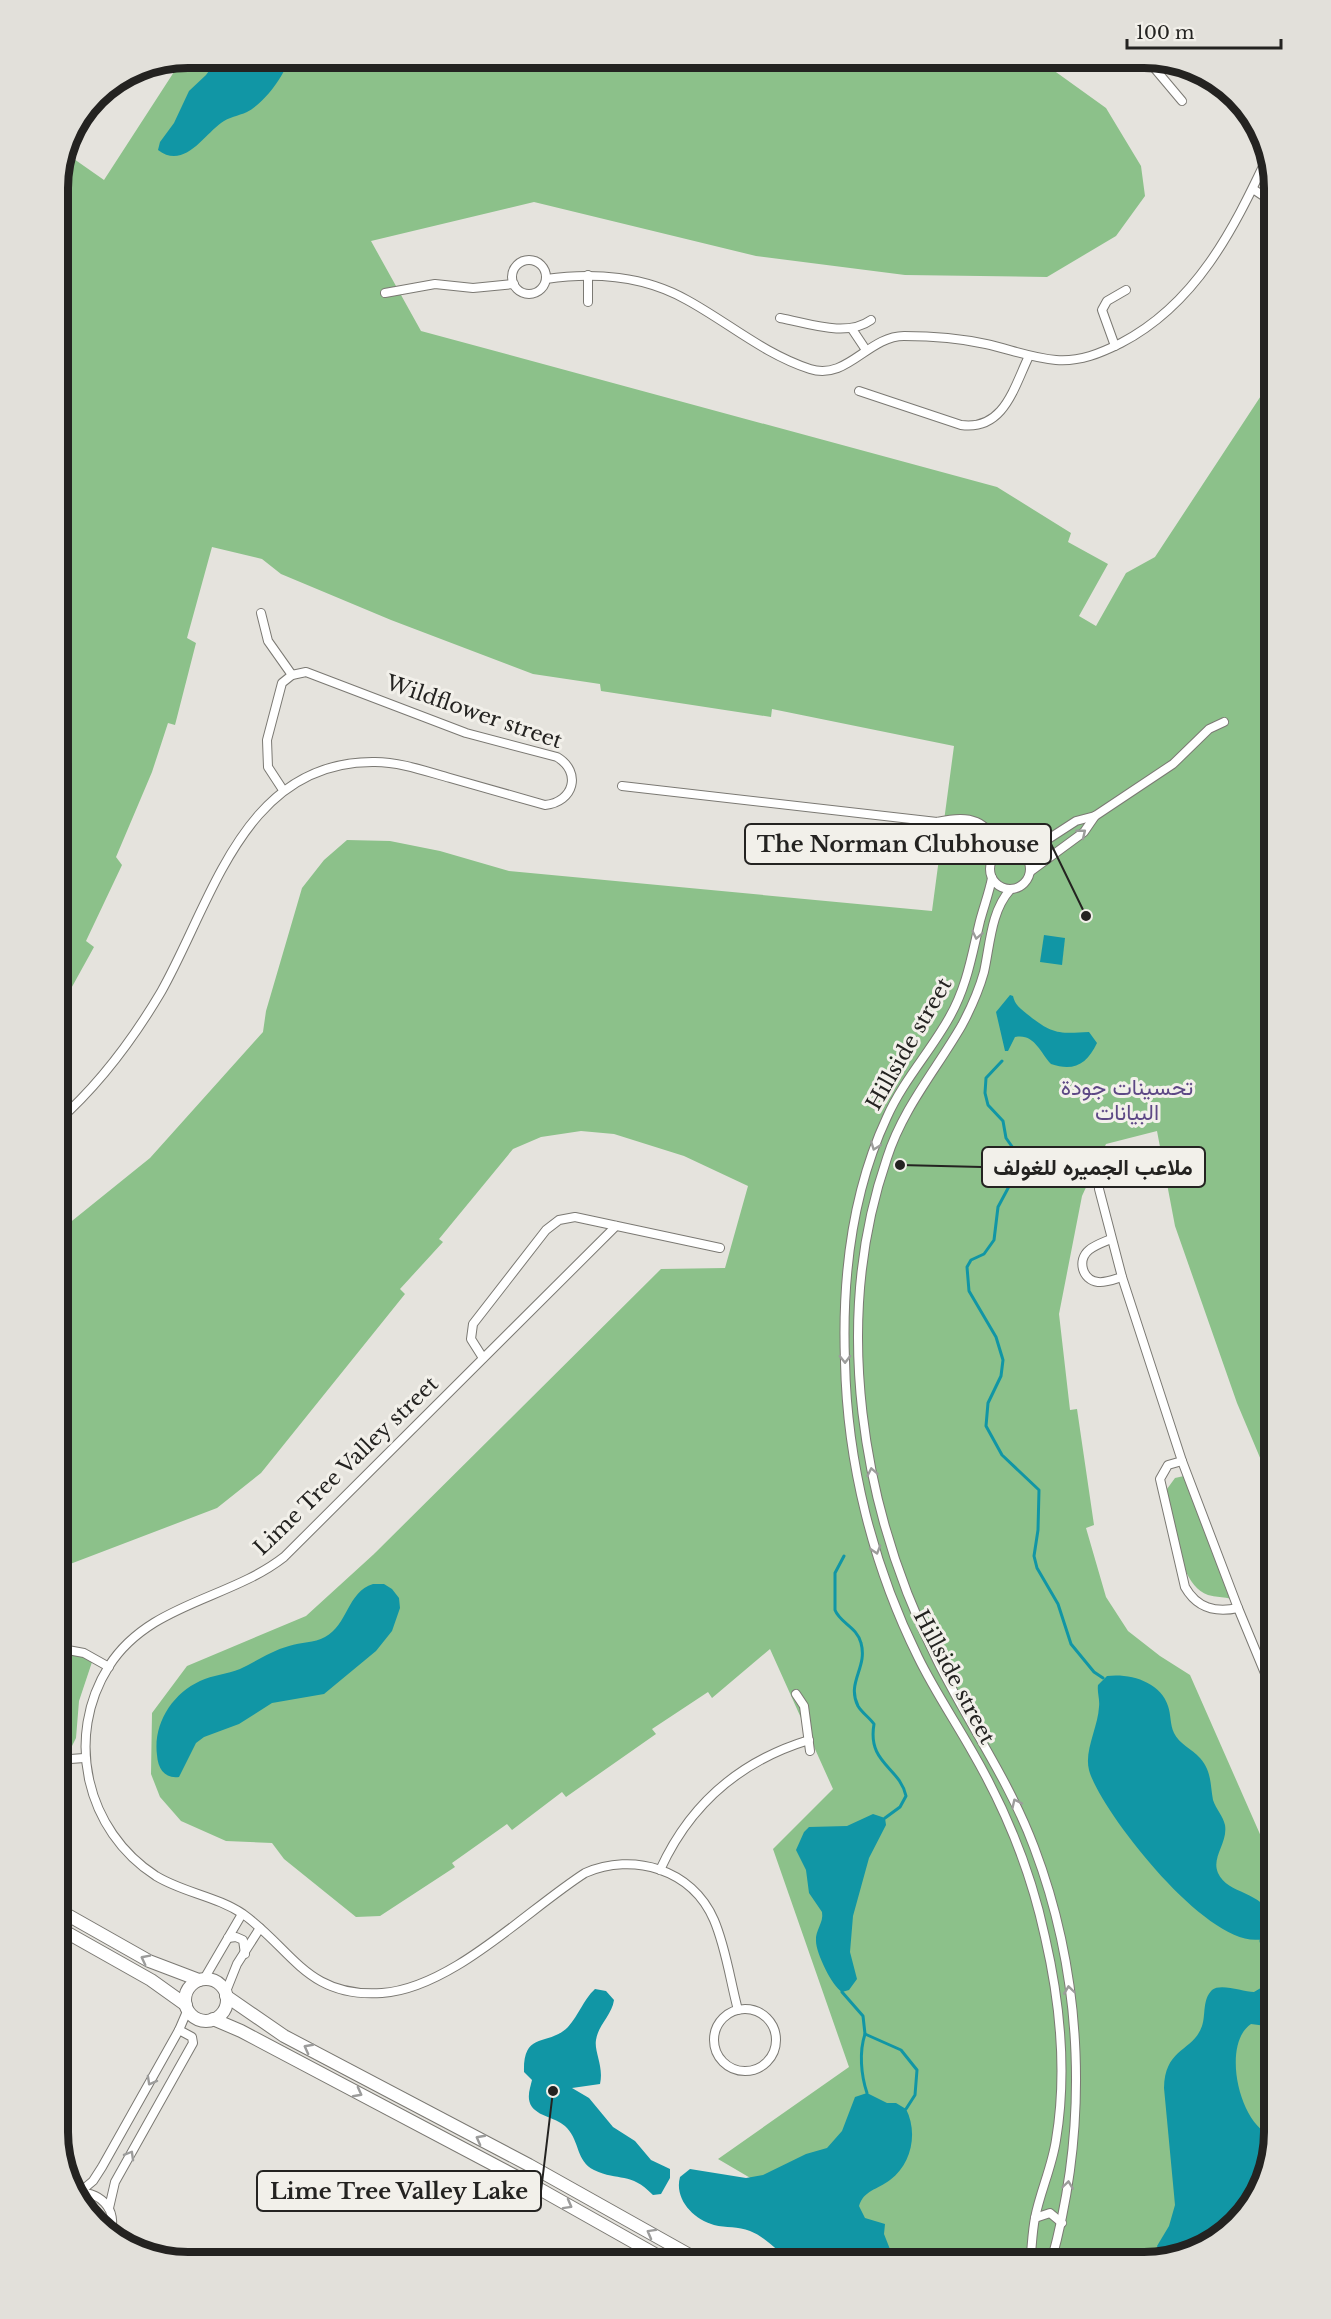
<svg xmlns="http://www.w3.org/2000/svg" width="1331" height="2319" font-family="'Libre Baskerville',Vazirmatn,serif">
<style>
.green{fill:#8cc18a}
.water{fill:#1196a5}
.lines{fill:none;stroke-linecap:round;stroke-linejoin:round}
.stream{stroke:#1196a5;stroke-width:3}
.street-casing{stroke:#7b7973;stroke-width:10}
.secondary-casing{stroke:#7b7973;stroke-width:14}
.street{stroke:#fff;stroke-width:8}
.secondary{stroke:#fff;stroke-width:12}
.oneway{stroke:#9c9c9b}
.labels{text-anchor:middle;stroke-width:6;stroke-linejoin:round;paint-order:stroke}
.street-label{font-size:21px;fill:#242321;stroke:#f2f0ea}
.neighbourhood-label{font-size:22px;fill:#5d4885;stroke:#f2f0ea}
.rim{fill:none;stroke:#242321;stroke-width:8}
.leader{fill:none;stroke:#242321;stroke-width:2}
.callout-dot{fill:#242321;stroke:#f2f0ea;stroke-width:2}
.callout{fill:#f2f0ea;stroke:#242321;stroke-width:2}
.callout-label{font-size:22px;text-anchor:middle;font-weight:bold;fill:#242321}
</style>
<rect width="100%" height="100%" fill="#e5e3dd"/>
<!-- green -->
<g class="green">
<polygon points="187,57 1035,57 1106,108 1141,166 1145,196 1116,236 1047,277 905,275 756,256 534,202 371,241 421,331 997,487 1071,533 1068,542 1108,564 1079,616 1096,626 1126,573 1155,557 1274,376 1274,1491 1237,1403 1175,1226 1157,1131 1106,1144 1082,1196 1059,1314 1070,1410 1077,1409 1094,1525 1086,1528 1106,1597 1128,1631 1160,1656 1190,1675 1274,1866 1274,2132 1252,2204 1201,2249 1144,2262 894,2262 718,2159 849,2067 773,1849 833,1789 770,1649 712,1698 708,1692 652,1729 656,1734 566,1797 562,1792 512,1830 507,1824 452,1863 455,1867 380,1916 356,1917 284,1859 272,1843 226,1841 181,1821 160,1797 151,1774 152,1713 187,1666 306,1616 374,1554 661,1269 725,1268 748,1186 684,1156 614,1134 581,1131 541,1137 513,1149 439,1239 443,1242 400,1289 405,1294 261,1473 217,1508 57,1569 57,1233 150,1158 263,1032 266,1011 302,888 324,860 347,840 390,841 440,851 509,871 932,911 954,746 772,709 771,717 601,691 600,684 533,674 391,620 281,574 262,559 212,547 187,638 196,643 175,725 168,723 152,772 116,857 122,865 86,941 94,947 57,1014 57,179 64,152 104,180 183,58"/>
<path d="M1184 1476 1232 1599C1224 1597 1215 1597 1208 1595 1177 1584 1172 1517 1167 1489L1175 1478Z"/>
<polygon points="57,1649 76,1652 92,1662 79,1701 76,1738 72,1746 57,1747"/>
</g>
<!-- water -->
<g class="water">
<path d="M219 57H289C286 75 263 104 247 112 238 116 229 117 221 123 204 135 184 170 158 150L160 142 174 123 189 91 206 75Z"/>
<polygon points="1044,935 1065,938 1062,965 1040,962"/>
<path d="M1010 995 1013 996C1015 1005 1020 1008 1027 1014 1052 1034 1058 1034 1089 1032L1097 1043C1087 1064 1074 1072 1051 1064 1040 1052 1034 1033 1015 1037L1008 1051H1005L996 1012Z"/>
<path d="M373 1584H384L392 1589 399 1598 400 1608 392 1631 376 1651 324 1694 272 1703 239 1724 204 1737 196 1743 179 1777C165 1779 158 1769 157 1755 153 1724 172 1694 200 1681 213 1675 227 1674 240 1669 257 1661 271 1651 289 1646 301 1642 314 1643 325 1637 348 1625 347 1592 373 1584Z"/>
<path d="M1107 1676C1130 1673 1161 1682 1168 1706 1171 1714 1170 1725 1174 1733 1179 1744 1192 1749 1200 1758 1212 1772 1210 1784 1213 1800 1216 1809 1223 1816 1225 1825 1228 1843 1211 1857 1218 1873 1229 1898 1274 1889 1274 1933 1227 1975 1100 1812 1089 1770 1084 1751 1098 1727 1099 1707 1100 1699 1097 1693 1098 1685Z"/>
<path d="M873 1814 885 1818 886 1825 869 1858 853 1916 850 1952 857 1979 849 1990 842 1992C832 1986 816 1953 816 1941 815 1930 824 1923 822 1912L809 1893 806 1870 796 1850 804 1832 809 1827 847 1826Z"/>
<path d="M1274 1980V2027L1251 2024C1221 2044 1239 2126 1273 2136L1252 2204 1201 2249 1161 2258 1157 2246 1169 2226 1175 2205 1164 2088C1165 2047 1193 2052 1202 2026 1206 2015 1202 2000 1212 1990 1221 1983 1243 1992 1254 1992Z"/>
<path d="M595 1989 606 1991 614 2000C612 2015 598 2025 596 2040 594 2052 604 2066 600 2084L572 2088 589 2098 613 2127 635 2141 651 2160 670 2169V2178L661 2194 653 2195C630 2171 619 2182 594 2170 576 2161 580 2142 567 2128 557 2117 541 2118 532 2107 526 2098 530 2089 532 2080L524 2072C523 2030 548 2047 568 2027 579 2015 583 2000 595 1989Z"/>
<path d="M867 2093 887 2103H896L906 2109C918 2132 912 2164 890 2180 877 2190 864 2190 859 2206L865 2218 885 2224 884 2234 895 2262H795C777 2253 768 2238 750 2231 738 2226 726 2228 714 2225 693 2219 674 2199 680 2177L690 2169 746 2178 763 2175 806 2154 827 2148 842 2131 855 2097Z"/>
</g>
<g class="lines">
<!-- stream -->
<g class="stream">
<polyline points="1002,1061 986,1078 985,1093 988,1105 1003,1121 1006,1138 1020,1158 1021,1164 998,1207 994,1240 984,1254 971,1260 967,1267 969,1291 996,1337 1003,1360 1001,1376 988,1403 986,1426 1002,1455 1039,1490 1038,1530 1034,1556 1037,1568 1058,1604 1071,1644 1094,1672 1103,1678"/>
<path d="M844 1556 835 1573V1610C840 1623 857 1627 861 1643 868 1668 846 1682 858 1706 862 1713 869 1717 874 1724 867 1764 900 1767 906 1796L900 1807 885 1818"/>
<polyline points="1261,1941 1272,1979"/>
<polyline points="842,1992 863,2016 865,2034 901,2050 917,2070 915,2095 906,2109"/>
<path d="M865 2034C859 2052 861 2075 867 2093"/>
</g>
<defs>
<g id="street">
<polyline points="1145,57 1182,101"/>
<polyline points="1253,189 1274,203"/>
<circle cx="529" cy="277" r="17"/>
<polyline points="588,275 588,302"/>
<path d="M546 279C594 272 645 276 687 300 729 323 764 354 810 369 847 381 868 336 904 336 931 336 959 338 986 344 1009 349 1032 358 1056 360 1080 362 1101 353 1121 343 1196 304 1233 230 1267 158"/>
<polyline points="1265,280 1274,266"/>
<polyline points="385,293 435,284 473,288 514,284"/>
<path d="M780 318C808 323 846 338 871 320"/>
<polyline points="852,329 866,350"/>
<polyline points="1115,346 1102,310 1107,301 1126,290"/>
<path d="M859 391 961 425C1004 431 1014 387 1029 356"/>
<polyline points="261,613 268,641 292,675"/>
<path d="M622 786 937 822C975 814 981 821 1006 849"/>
<polyline points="938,822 981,842 991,862"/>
<circle cx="1010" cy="869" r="20"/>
<polyline points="1021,852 1039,845 1076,821 1095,816 1173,764 1209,729 1224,722"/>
<polyline points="1031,871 1084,832 1095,816"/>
<path d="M992 878C989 893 984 906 980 921 972 954 967 987 949 1018 930 1052 903 1081 887 1117 852 1192 842 1278 845 1361 847 1463 873 1566 918 1657 934 1690 955 1721 973 1753 1006 1810 1031 1872 1045 1937 1060 2002 1067 2074 1056 2140 1052 2167 1040 2192 1035 2218 1032 2233 1032 2248 1030 2262"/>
<path d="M1010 890C991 911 990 945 984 972 979 990 971 1008 962 1025 936 1070 903 1108 887 1158 831 1321 861 1508 937 1660 968 1723 1009 1780 1034 1847 1084 1979 1089 2126 1051 2262"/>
<path d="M57 1122C100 1084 132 1041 161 992 213 900 244 760 375 762 400 762 425 771 450 778 481 787 513 796 545 805 574 802 582 772 557 757L466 733 306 672 292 675 282 683 267 740 268 767 283 790"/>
<polyline points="1105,1163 1100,1174 1099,1189 1122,1277 1182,1461 1238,1608 1274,1695"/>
<path d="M616 1226 284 1557C229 1600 149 1603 109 1666 64 1737 86 1831 156 1876 184 1893 216 1896 243 1914 293 1950 307 1998 382 1993 452 1988 527 1910 585 1873 633 1852 692 1869 714 1920 726 1948 730 1980 738 2010"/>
<path d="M1111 1239C1104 1242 1095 1245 1089 1250 1077 1260 1082 1280 1098 1282 1106 1283 1115 1279 1122 1277"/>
<polyline points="483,1358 471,1339 473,1324 546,1230 559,1220 575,1217 720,1248"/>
<path d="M1182 1461 1168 1465 1160 1479 1185 1587C1197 1608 1215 1613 1238 1608"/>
<polyline points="57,1648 84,1653 109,1667"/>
<polyline points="796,1694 804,1706 810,1751"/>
<polyline points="57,1760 84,1758"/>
<path d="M660 1870C690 1804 740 1761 809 1740"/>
<polyline points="228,1938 236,1937 243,1940 245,1954"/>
<polyline points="204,1979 242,1914"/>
<polyline points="225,1994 237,1964 260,1928"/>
<circle cx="745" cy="2040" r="31"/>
<polyline points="81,2191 93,2181 102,2167 179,2030 188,2009"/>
<path d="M73 2193C99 2189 119 2209 110 2235"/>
<polyline points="109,2208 115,2182 193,2043 192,2037 179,2030"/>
<polyline points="1035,2218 1050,2213 1062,2223"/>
</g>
<g id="secondary">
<polyline points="57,1909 149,1961 199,1980"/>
<polyline points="57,1927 151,1980 186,2005"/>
<circle cx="206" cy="2000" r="21"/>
<polyline points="226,1996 284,2036 529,2165 702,2262"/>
<polyline points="213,2019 241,2031 536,2187 669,2262"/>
</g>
</defs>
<!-- street casing -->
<use href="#street" class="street-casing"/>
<!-- secondary casing -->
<use href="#secondary" class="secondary-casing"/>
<!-- street -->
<use href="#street" class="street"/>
<!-- secondary -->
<use href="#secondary" class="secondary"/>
</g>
<!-- one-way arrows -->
<defs><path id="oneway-chevron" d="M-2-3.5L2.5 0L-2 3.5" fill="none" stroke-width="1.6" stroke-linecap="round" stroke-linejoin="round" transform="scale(1.5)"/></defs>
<g class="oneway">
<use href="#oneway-chevron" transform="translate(1082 833) rotate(-39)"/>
<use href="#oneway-chevron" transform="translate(977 935) rotate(102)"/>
<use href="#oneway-chevron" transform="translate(875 1146) rotate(110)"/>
<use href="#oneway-chevron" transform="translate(845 1359) rotate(89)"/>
<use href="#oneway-chevron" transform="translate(872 1472) rotate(-101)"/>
<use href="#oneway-chevron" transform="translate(876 1550) rotate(73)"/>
<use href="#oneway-chevron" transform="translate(1016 1803) rotate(-115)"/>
<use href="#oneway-chevron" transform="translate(145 1959) rotate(-153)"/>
<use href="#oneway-chevron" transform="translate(1069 1990) rotate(-98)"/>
<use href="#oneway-chevron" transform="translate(308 2048) rotate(-152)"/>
<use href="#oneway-chevron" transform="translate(151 2081) rotate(119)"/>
<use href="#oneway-chevron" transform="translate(358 2093) rotate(28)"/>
<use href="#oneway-chevron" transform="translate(480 2139) rotate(-152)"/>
<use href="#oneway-chevron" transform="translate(130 2155) rotate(-60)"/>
<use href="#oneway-chevron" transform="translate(1068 2185) rotate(-82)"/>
<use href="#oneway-chevron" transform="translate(568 2205) rotate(29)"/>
<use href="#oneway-chevron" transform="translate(651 2233) rotate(-151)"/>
</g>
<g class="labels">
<!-- street labels -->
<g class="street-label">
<text transform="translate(474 712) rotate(19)" y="7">Wildflower street</text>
<text transform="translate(909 1044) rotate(-60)" y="7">Hillside street</text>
<text transform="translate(346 1466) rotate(-44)" y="7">Lime Tree Valley street</text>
<text transform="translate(954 1677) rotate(62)" y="7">Hillside street</text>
</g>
<!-- neighbourhood labels -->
<g class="neighbourhood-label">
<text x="1127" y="1095">تحسينات جودة<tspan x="1127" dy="25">البيانات</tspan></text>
</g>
</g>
<!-- crop -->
<path d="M0 0H1331V2319H0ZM188 68H1144A120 120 0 0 1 1264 188V2132A120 120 0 0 1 1144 2252H188A120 120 0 0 1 68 2132V188A120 120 0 0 1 188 68Z" fill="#e2e0da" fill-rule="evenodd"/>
<path class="rim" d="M188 68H1144A120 120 0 0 1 1264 188V2132A120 120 0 0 1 1144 2252H188A120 120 0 0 1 68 2132V188A120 120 0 0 1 188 68Z"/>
<!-- callouts -->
<path class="leader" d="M1086 916L1051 844M900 1165L982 1167M553 2091L541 2191"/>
<g class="callout-dot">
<circle cx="1086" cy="916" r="6"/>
<circle cx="900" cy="1165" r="6"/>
<circle cx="553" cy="2091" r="6"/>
</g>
<g class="callout">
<rect x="745" y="824" width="306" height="40" rx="6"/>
<rect x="982" y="1147" width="223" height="40" rx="6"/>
<rect x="257" y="2171" width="284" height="40" rx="6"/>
</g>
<g class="callout-label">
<text x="898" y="852">The Norman Clubhouse</text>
<text x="1093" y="1175">ملاعب الجميره للغولف</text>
<text x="399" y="2199">Lime Tree Valley Lake</text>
</g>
<!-- scale -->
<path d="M1127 39v9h154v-9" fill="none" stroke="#242321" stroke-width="3"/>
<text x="1136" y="39" font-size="18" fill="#242321" stroke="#f2f0ea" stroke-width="4.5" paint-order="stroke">100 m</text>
</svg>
